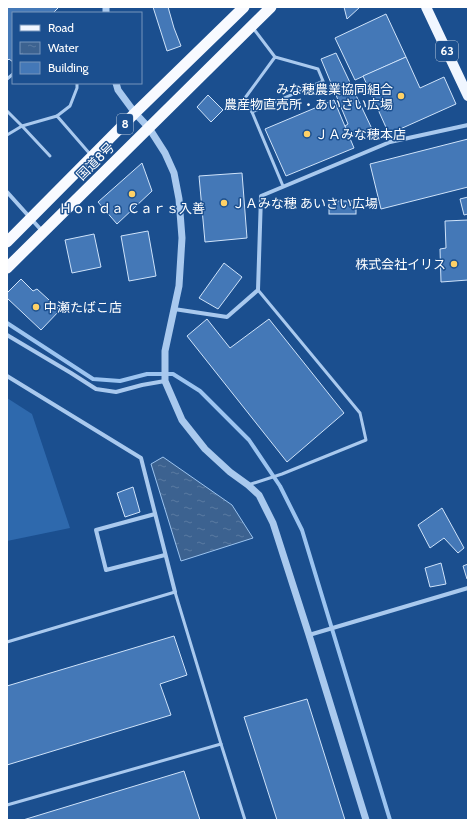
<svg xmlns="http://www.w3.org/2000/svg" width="475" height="827" font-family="Cabin,'Noto Sans JP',sans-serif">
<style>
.grass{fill:#2e69ad}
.water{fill:url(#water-ripples);stroke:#9cc4f0}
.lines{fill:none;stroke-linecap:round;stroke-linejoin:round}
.stream{stroke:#9cc4f0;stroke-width:4}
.building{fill:#4478b7;stroke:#cfe3fa}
.service{stroke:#a9c9ee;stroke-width:3}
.minor{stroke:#a9c9ee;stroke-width:4}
.tertiary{stroke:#a9c9ee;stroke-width:7}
.primary{stroke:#f0f6ff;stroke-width:10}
.trunk{stroke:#f8faff;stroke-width:11}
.poi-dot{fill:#ffd166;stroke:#1b4f8f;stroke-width:1.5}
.labels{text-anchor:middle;stroke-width:3;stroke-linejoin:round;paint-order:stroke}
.shield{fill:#1b4f8f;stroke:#bbcadd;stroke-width:1}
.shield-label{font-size:12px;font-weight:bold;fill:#fff}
.poi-label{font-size:13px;fill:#fff;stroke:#1b4f8f;text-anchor:start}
.street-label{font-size:13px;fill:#fff;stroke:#1b4f8f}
</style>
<defs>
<pattern id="water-ripples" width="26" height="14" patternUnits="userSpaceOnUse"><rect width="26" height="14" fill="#3c6290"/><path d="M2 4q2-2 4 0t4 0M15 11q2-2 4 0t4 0" fill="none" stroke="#597aa1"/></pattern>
</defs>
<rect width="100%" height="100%" fill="#1b4f8f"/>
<!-- grass -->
<polygon class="grass" points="7,398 32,414 70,528 7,541"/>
<!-- water -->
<polygon class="water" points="163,457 232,505 253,538 181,561 151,464"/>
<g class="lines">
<!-- stream -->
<polyline class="stream" points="7,323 93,379 120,381 147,374 173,374 200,391 249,440 280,486 302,530 390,820"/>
</g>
<!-- building -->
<g class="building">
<polygon points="7,7 59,7 53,13 13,13 13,62 9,59 7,61"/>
<polygon points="153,7 168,7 174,28 181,46 167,51"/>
<polygon points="344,7 360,7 347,19"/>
<polygon points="386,14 406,57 355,80 335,38"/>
<polygon points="336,53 372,129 350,138 345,126 348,124 321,59"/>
<polygon points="406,57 420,88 444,77 456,104 389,134 363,76"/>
<polygon points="208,95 223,110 211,122 197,107"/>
<polygon points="334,100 354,148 286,176 265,129"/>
<polygon points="468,139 468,187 381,209 370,164"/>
<polygon points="142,163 152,191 117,224 98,202"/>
<polygon points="242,173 247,238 205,242 199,176"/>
<polygon points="468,197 468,214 464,215 460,199"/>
<rect x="329" y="201" width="27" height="13"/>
<polygon points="468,220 468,280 441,282 440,249 446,248 445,221"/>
<polygon points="148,231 156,276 129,281 121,236"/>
<polygon points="94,234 101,267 72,273 65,240"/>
<polygon points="224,263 242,277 218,309 199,298"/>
<polygon points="21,279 33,291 37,289 60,310 41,330 7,298 7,293"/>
<polygon points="207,319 230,348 269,319 344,413 287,462 187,336"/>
<polygon points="133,487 140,512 125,517 117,493"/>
<polygon points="442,508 464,548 458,553 444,538 430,548 418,525"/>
<polygon points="441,563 446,584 430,587 425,568"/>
<polygon points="468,564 468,579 467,579 463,566"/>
<polygon points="174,636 187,675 160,684 171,715 7,765 7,686"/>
<polygon points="307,699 345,820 277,820 244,717"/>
<polygon points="184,771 200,820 23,820"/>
</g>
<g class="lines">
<!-- service -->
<g class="service">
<polyline points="253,28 275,57 245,98 252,112 323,81 318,69 275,57"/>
<polyline points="7,79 13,74"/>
<polyline points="7,111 22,126 7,135"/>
<polyline points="252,112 283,186"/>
<polyline points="57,116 70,106 77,88 77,83"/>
<polyline points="50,156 22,126 57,116 90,154"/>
<polyline points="248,485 282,474 366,440 360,413 258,290"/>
<polyline points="7,642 175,592 221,744 7,805"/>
<polyline points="221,744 245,820"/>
</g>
<!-- minor -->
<g class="minor">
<polyline points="7,192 43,232"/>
<polyline points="174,309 227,317 258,290 261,196 390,142 468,125"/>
<polyline points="7,335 71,373 96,389 116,392 142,385 165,381"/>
<polyline points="7,376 141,458 175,592"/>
<polyline points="155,514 96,530 106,570 165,555"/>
<polyline points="309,635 468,588"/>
</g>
<!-- tertiary -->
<g class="tertiary">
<polyline points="106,7 106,13"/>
<polyline points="116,83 118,90 135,113 149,128 165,153 174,173 179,199 182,238 179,286 165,351 165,381 182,420 205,449 230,472 248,485 259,495 273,523 309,635 366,820"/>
</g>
<!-- primary -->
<polyline class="primary" points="426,7 468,96"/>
<!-- trunk -->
<g class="trunk">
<polyline points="7,242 135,113 244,7"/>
<polyline points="7,268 271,7"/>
</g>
</g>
<!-- markers -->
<g class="poi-dot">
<circle cx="401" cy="96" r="4"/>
<circle cx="307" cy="134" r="4"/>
<circle cx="132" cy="194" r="4"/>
<circle cx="224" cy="203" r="4"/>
<circle cx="454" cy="264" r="4"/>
<circle cx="36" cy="307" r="4"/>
</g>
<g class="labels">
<!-- shield labels -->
<g class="shield">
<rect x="436" y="41" width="22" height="20" rx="3"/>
<rect x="117" y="114" width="16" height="20" rx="3"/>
</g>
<g class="shield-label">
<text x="447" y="55">63</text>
<text x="125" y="128">8</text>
</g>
<!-- poi labels -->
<g class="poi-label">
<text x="393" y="94" text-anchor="end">みな穂農業協同組合<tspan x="393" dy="15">農産物直売所・あいさい広場</tspan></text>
<text x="315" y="139">ＪＡみな穂本店</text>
<text x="232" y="208">ＪＡみな穂 あいさい広場</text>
<text x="132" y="213" text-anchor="middle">Ｈｏｎｄａ Ｃａｒｓ入善</text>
<text x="446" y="269" text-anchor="end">株式会社イリス</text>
<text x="44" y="312">中瀬たばこ店</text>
</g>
<!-- street labels -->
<g class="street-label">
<text transform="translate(95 161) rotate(-45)" y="5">国道8号</text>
</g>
</g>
<!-- border -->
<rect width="475" height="827" fill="none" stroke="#ffffff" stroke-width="16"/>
<!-- legend -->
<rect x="12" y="12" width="130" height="72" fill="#1b4f8f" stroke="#7695bc"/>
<rect x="20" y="25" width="20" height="6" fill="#f0f6ff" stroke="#7695bc"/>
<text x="48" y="32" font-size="12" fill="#ffffff">Road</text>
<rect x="20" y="42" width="20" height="12" fill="url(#water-ripples)" stroke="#7695bc"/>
<text x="48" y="52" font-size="12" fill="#ffffff">Water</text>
<rect x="20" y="62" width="20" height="12" fill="#4478b7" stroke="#7695bc"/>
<text x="48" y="72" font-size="12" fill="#ffffff">Building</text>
</svg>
